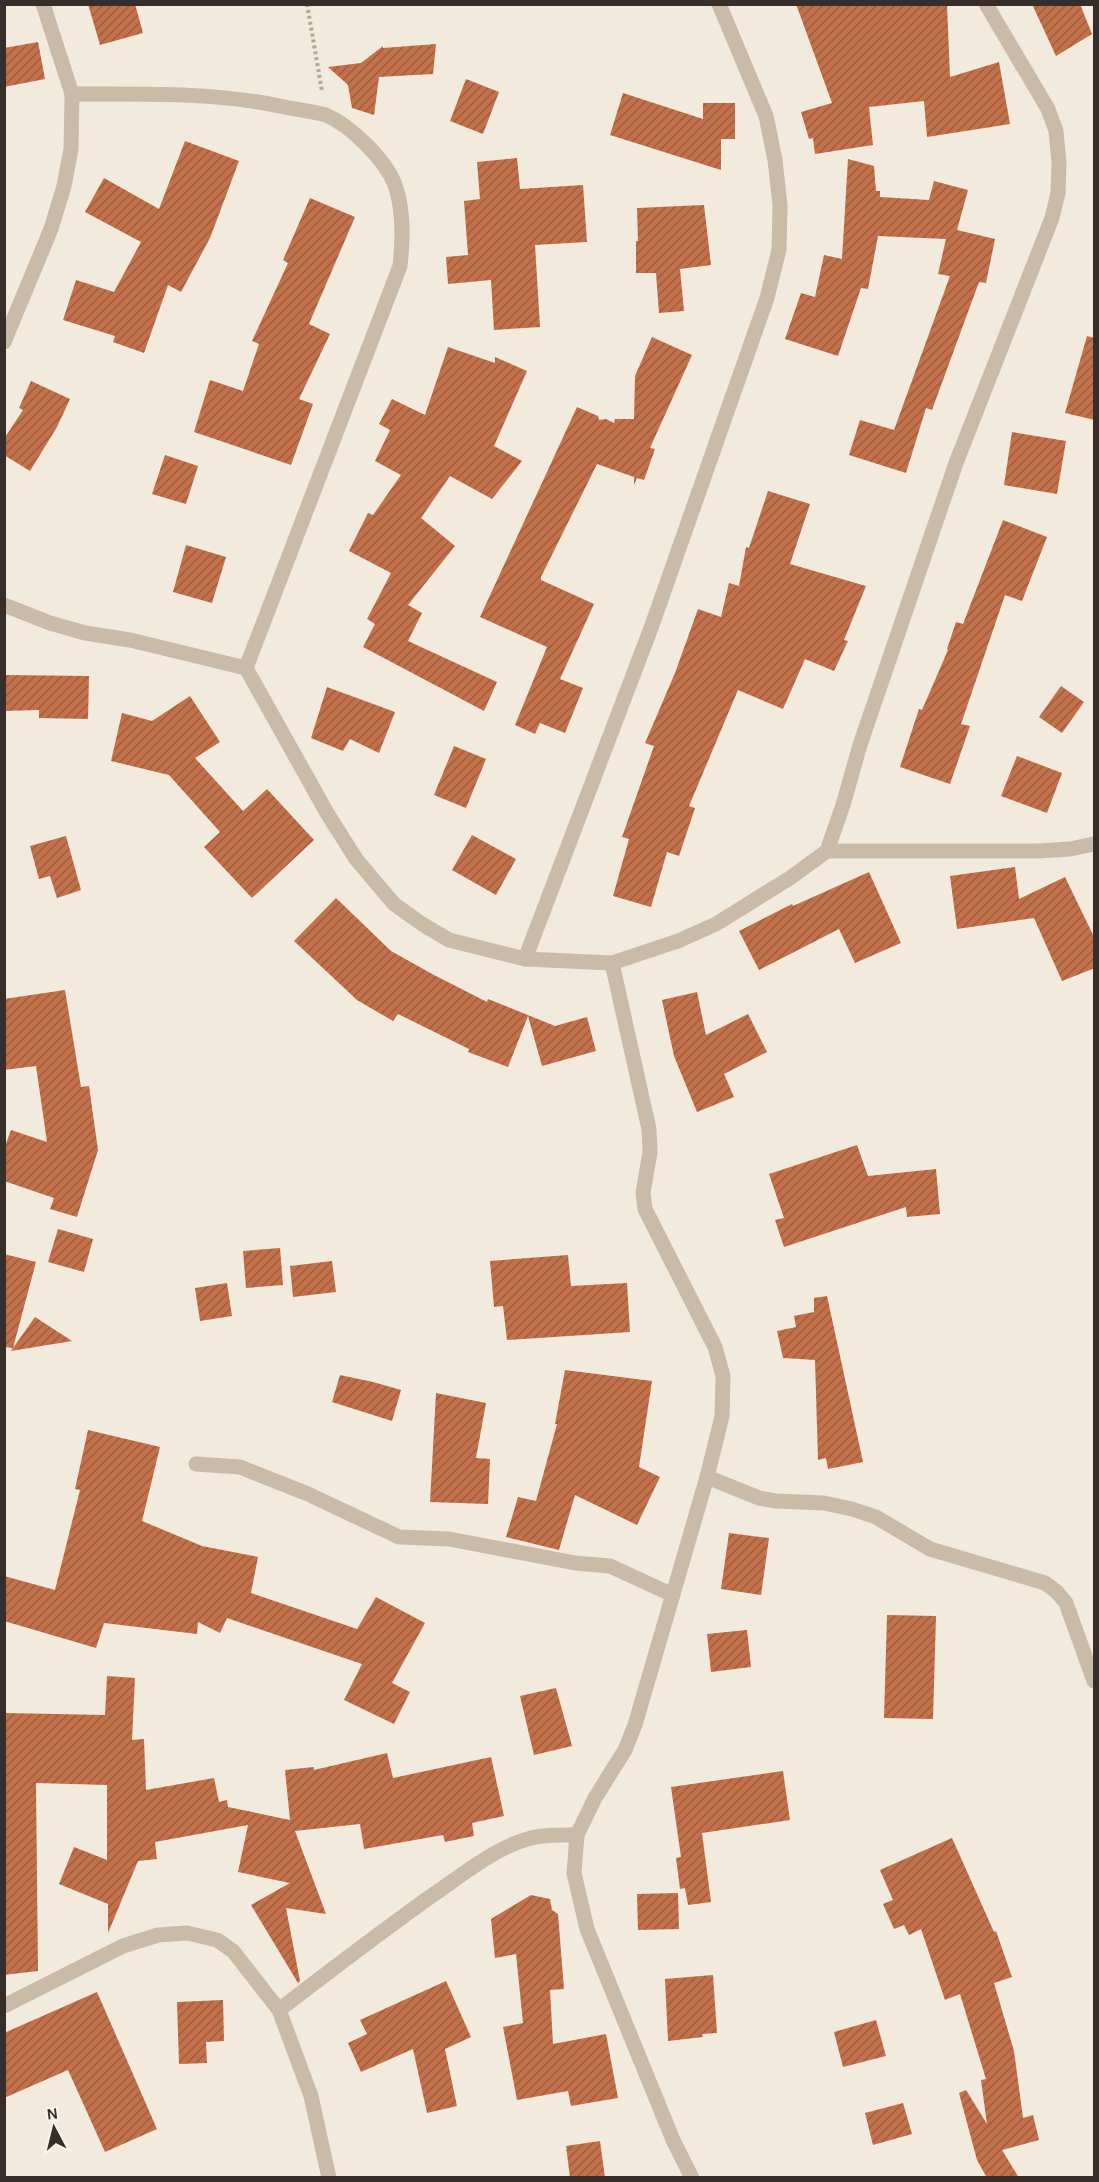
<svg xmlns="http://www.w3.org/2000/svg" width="1099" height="2182" font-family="Karla,sans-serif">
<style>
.building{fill:url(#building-hatch)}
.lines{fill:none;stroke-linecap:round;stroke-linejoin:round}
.path{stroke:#b5a593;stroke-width:4;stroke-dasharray:3 3;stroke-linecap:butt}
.minor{stroke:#cabba9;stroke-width:15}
</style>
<defs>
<pattern id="building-hatch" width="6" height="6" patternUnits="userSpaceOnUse" patternTransform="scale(1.5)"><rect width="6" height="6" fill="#c3714a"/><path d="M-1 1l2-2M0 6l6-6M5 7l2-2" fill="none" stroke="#9f5d3e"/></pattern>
</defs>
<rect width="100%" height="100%" fill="#f2eadd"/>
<!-- building -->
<g class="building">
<polygon points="88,4 135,4 143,33 100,45"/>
<polygon points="796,4 947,4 950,77 999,62 1010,124 927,137 924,101 869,107 873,145 815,154 813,138 809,139 801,112 832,103"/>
<polygon points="1032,4 1080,4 1092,34 1056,56"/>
<polygon points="38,42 45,79 4,87 4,48"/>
<polygon points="436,44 433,74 379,77 374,115 352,108 348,85 328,67 361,63 383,46 383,48"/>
<polygon points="466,79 499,92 483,134 450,121"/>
<polygon points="623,93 703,119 703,103 735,103 735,139 721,139 721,170 610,135"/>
<polygon points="185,141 239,161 210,238 181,292 168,285 144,353 113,342 115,336 63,320 76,280 114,292 141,242 85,212 104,178 159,209"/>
<polygon points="517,158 520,189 583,185 587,242 535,245 540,327 494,330 491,280 448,284 446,257 468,255 464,201 480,199 477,162"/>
<polygon points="848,159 874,166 876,191 880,191 880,197 929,200 934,181 968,190 957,230 995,239 986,283 979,282 932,410 926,408 906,473 849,455 860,420 894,430 950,276 938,274 946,239 878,236 868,289 861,288 838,356 785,339 801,293 815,297 824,255 842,259"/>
<polygon points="310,198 355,217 309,324 330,334 299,399 313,404 291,465 194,432 210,380 243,391 259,344 252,341 288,263 283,260"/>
<polygon points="704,205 711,265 680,269 684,311 659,313 656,273 636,273 636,241 638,241 637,208"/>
<polygon points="1087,336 1095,338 1095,420 1065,413"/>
<polygon points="652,337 692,355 650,448 655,449 644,480 637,478 634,485 634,477 597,464 541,577 541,580 594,604 560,679 583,688 565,733 540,723 535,734 515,725 547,647 480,617 577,407 598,416 599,420 606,419 614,423 615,419 634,419 635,376"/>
<polygon points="448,347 495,363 495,357 527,371 494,446 522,461 492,499 450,476 421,518 455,546 408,605 422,613 408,641 497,682 484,711 363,647 375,624 367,619 391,573 349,551 368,513 373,515 401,475 375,461 390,430 379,424 392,399 425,415"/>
<polygon points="31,381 70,399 57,427 30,471 4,455 4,439 23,410 19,408"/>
<polygon points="1012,432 1066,441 1057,494 1004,485"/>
<polygon points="165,455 198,466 186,504 152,494"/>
<polygon points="768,491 810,504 790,564 866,586 844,640 848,641 834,671 805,659 783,709 738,690 689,806 695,808 679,856 667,852 651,907 613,896 629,839 622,837 654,746 645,743 675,673 698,609 721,617 729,583 739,586 746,547 749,548"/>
<polygon points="1003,520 1047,537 1022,601 1005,595 961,724 970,726 950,784 900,767 919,709 922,710 948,650 947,649 956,622 963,624"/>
<polygon points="186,545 226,557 212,603 173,592"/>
<polygon points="4,675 89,676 88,719 39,718 39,710 4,711"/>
<polygon points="1061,686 1084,702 1062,733 1039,717"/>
<polygon points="327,687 395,712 379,753 350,739 343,751 311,738"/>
<polygon points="190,696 220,742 195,758 243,811 267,789 314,840 252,898 204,847 220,832 169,775 111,761 122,713 152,721"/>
<polygon points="454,746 486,759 466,808 434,795"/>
<polygon points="1017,756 1062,773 1047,813 1001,796"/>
<polygon points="472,835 516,859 496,895 452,870"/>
<polygon points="66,836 81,890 57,898 50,876 39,879 30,846"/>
<polygon points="1015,867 1019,899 1065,877 1095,939 1095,968 1062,981 1034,918 957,929 950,876"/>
<polygon points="869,872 901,943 855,963 839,929 759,970 739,931 792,904 793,906"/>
<polygon points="336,898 391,951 434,975 487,1002 488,999 555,1026 587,1017 596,1051 542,1066 528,1016 508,1067 468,1052 469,1049 398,1014 393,1021 357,1000 294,941"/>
<polygon points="65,990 81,1087 89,1086 98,1150 77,1217 50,1209 54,1198 4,1181 4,1149 11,1130 47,1142 36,1066 4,1070 4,999"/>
<polygon points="697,992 706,1035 748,1014 767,1052 724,1074 734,1097 697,1112 674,1056 662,1000"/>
<polygon points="857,1145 868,1176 936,1169 940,1214 907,1217 906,1207 784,1247 775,1220 784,1218 769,1174"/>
<polygon points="58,1229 93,1239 84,1272 48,1262"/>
<polygon points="280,1248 283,1285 246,1288 243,1251"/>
<polygon points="4,1254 36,1262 13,1348 35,1317 72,1341 11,1351 13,1348 4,1347"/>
<polygon points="568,1255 571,1286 627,1283 630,1332 507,1340 503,1306 494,1307 490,1261"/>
<polygon points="332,1261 336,1292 293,1297 290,1266"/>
<polygon points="227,1283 232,1316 200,1321 195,1288"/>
<polygon points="827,1296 863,1462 828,1469 826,1458 818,1460 815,1360 783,1358 777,1331 796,1327 794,1316 814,1312 814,1298"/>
<polygon points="565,1370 652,1381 639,1467 660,1477 637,1525 575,1495 559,1550 506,1537 518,1497 536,1501 557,1424 555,1424"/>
<polygon points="340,1375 373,1382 401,1390 392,1421 332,1402"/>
<polygon points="436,1393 486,1403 476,1458 490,1459 488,1504 430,1502"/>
<polygon points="88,1430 160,1447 142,1521 202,1546 258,1557 251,1593 357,1629 376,1597 425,1623 392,1683 410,1692 394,1724 344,1700 362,1664 227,1618 220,1633 198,1622 197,1634 104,1623 96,1648 4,1621 4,1576 55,1590 80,1490 75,1489"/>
<polygon points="729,1533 769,1538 761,1595 721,1589"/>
<polygon points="887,1615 936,1616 933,1719 884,1718"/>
<polygon points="747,1630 751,1667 711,1672 707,1634"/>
<polygon points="107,1676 135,1678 132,1740 144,1739 146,1790 214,1778 219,1802 227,1800 228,1807 290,1820 285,1770 314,1767 314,1770 387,1753 393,1778 491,1757 504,1816 472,1823 474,1836 445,1842 443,1835 364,1849 360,1824 295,1831 326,1914 286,1908 300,1981 298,1983 251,1905 290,1883 238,1872 248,1825 155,1842 157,1859 138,1861 108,1933 108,1904 59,1884 74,1847 107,1860 107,1785 36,1783 38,1971 4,1975 4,1713 105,1715"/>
<polygon points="556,1688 572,1746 534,1755 520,1696"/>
<polygon points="783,1771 790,1820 702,1833 711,1902 688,1905 685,1888 680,1889 676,1858 681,1857 671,1787"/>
<polygon points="952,1838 994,1932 996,1931 1012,1977 994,1983 1014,2051 1023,2118 1033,2115 1039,2140 1002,2150 1019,2178 987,2178 977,2160 959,2093 966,2090 987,2124 981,2080 986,2079 960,1994 945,2000 921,1929 909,1935 904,1925 894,1929 883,1904 893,1900 880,1870"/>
<polygon points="678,1893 679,1929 638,1930 637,1894"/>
<polygon points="531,1895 550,1899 552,1910 558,1914 564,1989 550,1990 553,2044 606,2034 618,2098 571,2106 568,2091 517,2100 503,2027 523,2023 516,1954 495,1958 491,1919"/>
<polygon points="713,1975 717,2033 702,2034 703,2037 668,2041 665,1979"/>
<polygon points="446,1981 471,2037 445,2049 457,2106 427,2113 413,2049 361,2072 348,2043 367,2034 360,2020"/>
<polygon points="97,1992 157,2129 105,2152 68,2070 4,2098 4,2033"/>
<polygon points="223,2000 224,2041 206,2042 207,2063 179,2064 177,2002"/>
<polygon points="876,2020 886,2056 843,2067 834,2032"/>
<polygon points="903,2103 912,2134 873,2145 865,2113"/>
<polygon points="600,2141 605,2178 570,2178 566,2146"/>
</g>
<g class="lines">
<!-- path -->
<polyline class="path" points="307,4 322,91"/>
<!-- minor -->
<g class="minor">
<path d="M72 94C144 94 215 92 285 107 298 110 313 111 326 115 351 126 385 159 395 185 404 211 403 239 400 266L246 668"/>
<polyline points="4,342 51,229 64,186 71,149 72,94 43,4"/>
<polyline points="4,605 50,623 85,633 130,640 246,668 327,813 356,859 394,904 422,924 449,940 525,959 612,963 678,941 716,924 790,878 827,851 843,805 860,745 956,463 1052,218 1058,193 1059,163 1056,131 1048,109 986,4"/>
<polyline points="827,851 1038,851 1070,849 1094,844"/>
<polyline points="525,959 651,628 767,298 779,250 780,205 775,160 766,116 719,4"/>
<polyline points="612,963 649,1129 650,1152 643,1193 645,1209 715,1347 723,1376 722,1416 707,1477 635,1725 625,1750 595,1798 577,1835 574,1873 587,1929 673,2140 692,2178"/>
<polyline points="196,1464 240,1467 308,1494 399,1537 449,1539 575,1563 610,1566 673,1595"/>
<polyline points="707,1477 759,1498 776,1501 824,1503 852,1509 876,1517 930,1549 1045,1583 1057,1592 1066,1603 1094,1681"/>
<polyline points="4,2006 123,1946 158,1935 187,1933 217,1940 233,1951 279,2010 311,2096 329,2178"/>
<path d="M279 2010C331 1970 383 1930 437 1892 466 1872 497 1847 531 1838 546 1834 561 1835 577 1835"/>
</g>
</g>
<!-- border -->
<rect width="1099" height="2182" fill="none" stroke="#372e29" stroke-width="12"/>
<!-- north arrow -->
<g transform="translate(54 2128) rotate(353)" stroke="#f9f3e9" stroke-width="4.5" paint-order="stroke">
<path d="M0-4.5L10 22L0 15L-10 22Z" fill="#372e29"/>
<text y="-9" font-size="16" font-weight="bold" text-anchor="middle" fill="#372e29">N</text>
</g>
</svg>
